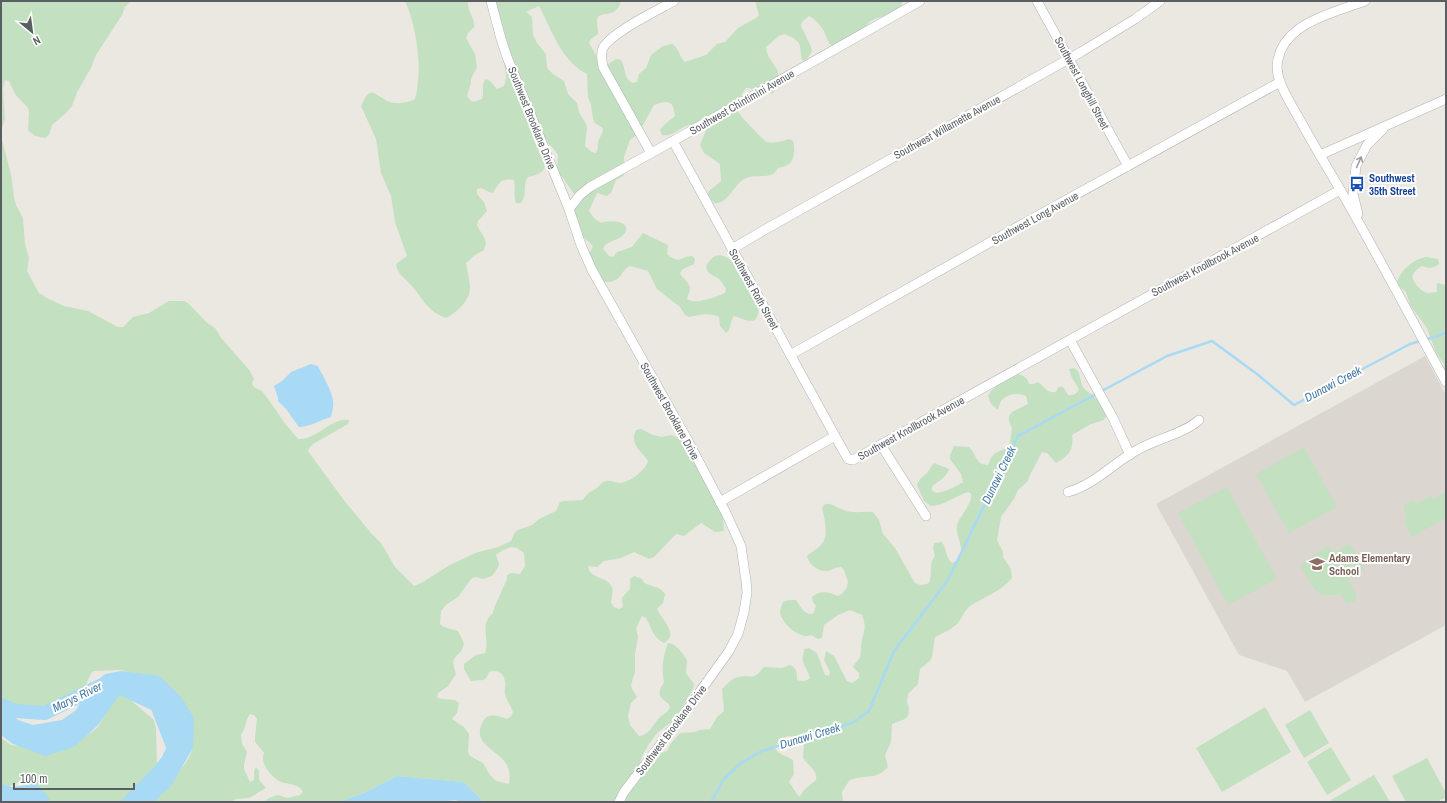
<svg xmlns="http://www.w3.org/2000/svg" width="1447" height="803" font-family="'Archivo Narrow',sans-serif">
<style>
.education{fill:#dbd7d0}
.green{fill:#c3e0c0;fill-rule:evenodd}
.water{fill:#a8d9f5}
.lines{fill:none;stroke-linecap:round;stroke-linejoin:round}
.stream{stroke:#a8d9f5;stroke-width:2.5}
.river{stroke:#a8d9f5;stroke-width:14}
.minor-casing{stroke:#afb2b6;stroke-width:10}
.minor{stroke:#fff;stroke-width:9}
.oneway{stroke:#9c9ea0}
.labels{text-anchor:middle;stroke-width:4;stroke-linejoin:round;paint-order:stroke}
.street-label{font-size:11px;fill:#5a5e61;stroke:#fff}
.transit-label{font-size:11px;font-weight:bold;fill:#164399;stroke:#fff;text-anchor:start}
.education-label{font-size:11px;font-weight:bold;fill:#785e54;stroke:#fff;text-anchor:start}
.water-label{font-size:12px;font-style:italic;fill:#487ba5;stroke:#fff}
</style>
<rect width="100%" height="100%" fill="#ebe8e2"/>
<!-- education -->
<polygon class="education" points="1425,356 1446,395 1446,625 1305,702 1287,671 1239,655 1156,504"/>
<!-- green -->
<g class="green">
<polygon points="1,1 131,1 125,7 122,15 96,55 91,68 77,92 72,106 66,113 52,125 49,135 45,138 35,136 28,130 29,113 28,108 15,94 9,81 5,80 3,89 5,119 1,131"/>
<path d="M405 1H468C467 11 475 18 474 27L468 33 466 38 475 54 477 67 471 79V83L467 96 470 100 473 102 482 99C485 92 480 85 486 79L490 81 497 89 504 86C509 73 503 66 503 55 502 49 506 44 506 39 505 26 495 13 490 1H621C616 21 598 8 597 21 597 25 598 30 598 34L591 39 589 43 601 64 605 66 616 59 621 60C626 68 623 78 633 83L637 82 639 74 646 68 651 55 663 46 672 44C680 49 679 57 685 62L706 55 717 44 725 42 738 28 756 18 759 15 755 1H779L782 2 786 1H903C895 21 884 12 871 21 865 25 862 32 856 36 852 39 835 47 831 45 827 42 826 35 824 31 820 25 815 19 809 16L802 22 801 26 811 47 812 51 807 59 803 61C799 55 803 45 796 40 793 37 788 36 784 34L779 36 766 47C768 67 788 66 773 93 764 95 756 88 746 88 742 92 737 105 738 111 738 114 764 141 767 142 774 144 782 141 789 139L793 141C795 148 795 162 787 165 784 167 781 167 778 168 771 182 755 172 744 179 734 185 727 205 714 203L708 196V192L721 181 720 164 704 153 700 145 708 125C703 126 690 124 686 126 678 129 672 137 662 135L660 130 665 124 675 116C673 100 669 100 654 105L638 134 630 140 624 157V175L620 178 616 180 611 193 607 196 597 193 589 211 594 218 601 223C608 220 632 220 625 233 622 239 610 241 605 245L603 249 609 256 613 257 617 252 632 247 643 233 668 245 667 254 670 257 678 260 686 257 692 256 695 259 694 264 683 269 680 273C682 279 691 282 690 290 689 293 688 296 687 299 696 305 716 297 725 293L726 289C724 286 722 282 719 279 715 276 709 275 707 270 705 267 707 264 709 262 716 251 727 255 734 264 738 269 740 275 743 280 746 284 751 287 754 291 759 300 761 312 755 320 747 323 741 317 733 316L729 330 726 333 720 326 719 317C708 312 699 315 689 317L685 315 680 307 657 289 648 271 630 266C619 272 622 283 604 282L600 274 589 254 593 246 580 234 572 220 577 198 560 174 557 169 558 155 553 148 539 135 538 118 532 110C532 119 532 129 534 139 537 155 560 170 528 177 522 185 528 194 521 203H516C513 195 516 188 514 180 500 178 500 182 493 193L489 192 481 188 477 189V194L484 202 487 211 478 221 477 225C481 235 489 238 484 250L475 255 466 263C467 272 470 280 470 288 470 301 456 313 446 318 441 316 436 314 432 310 424 304 419 294 412 286 406 279 397 274 396 264L407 256 395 222 391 196 381 173 376 139 361 106C371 85 372 93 387 101 395 105 408 103 415 99 423 71 417 27 405 1ZM539 6C552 30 560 60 587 74L588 97 591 105 593 119 595 123 603 128C603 136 596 140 598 148L596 153 592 152 585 146 587 129 586 124 579 112 577 103 568 94 564 81 553 74 547 68 546 54 537 43 533 35 532 17 526 12Z"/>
<path d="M1 136 11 174 14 197 16 205 23 218 25 244 29 258 27 271 39 293 47 298 64 306 88 311 118 327H123L133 317 149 313 169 301H184L188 303 206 322 215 328 222 339 250 371 254 379 252 383 254 387 262 391 276 410 283 421 298 439C317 440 332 417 349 420L348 424 313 444 310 447 308 451 343 499 371 533 381 543 395 567 414 586 423 582 448 566 475 553 498 547 511 541 515 532 518 530 532 525 539 519 556 511 560 502 564 501 583 500C589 491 589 493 597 488 599 486 601 483 604 482 609 479 614 482 619 483 629 483 646 470 648 461 641 451 629 444 636 430L641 429 653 435 662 437 671 435 684 440 685 449 699 467 723 517 724 531 715 532 701 523 684 536 676 534 654 557 649 559 634 552 621 558 604 561 597 567 588 566C589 579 607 576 612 587 614 592 611 598 611 603L614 607 619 609 623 607 622 598C629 589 631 592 630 579L634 576 642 579 644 583C652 587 660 586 665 594L663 603 657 609C661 619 680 634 664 643 652 637 652 628 646 618L642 616 636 628 638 637 635 654V672L631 685 632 689 637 697 631 703 628 716 630 725 639 736C650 735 653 724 660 717 664 714 667 712 670 708L669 704C658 696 657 694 664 682 661 669 663 656 668 643 677 644 682 653 687 660L686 673 694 684 693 689 675 719 657 733 649 744 642 756 639 768 643 770H648C652 761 656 753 667 751L671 743 680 733 695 732 699 730 710 729 717 717 724 711 722 689C726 685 732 678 738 677 752 674 752 682 764 667L782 668 790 665C797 668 797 672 797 680 803 682 806 681 810 678 809 672 805 668 803 662 802 658 804 653 804 649L809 648 817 653 825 675 829 676 830 672 824 660 826 651 834 656 847 681 852 683 859 678V673L853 667C855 662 859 661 860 657 861 653 861 650 861 647 862 633 868 630 862 615L850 610 838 615 824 625 822 638 818 639 811 635C800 640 781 623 780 612 780 609 782 605 783 602 787 600 791 600 796 600 801 607 804 615 813 614L816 606 813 602 812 597C820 590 829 592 838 596L842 594 847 587 848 582 844 570 841 567C835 567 832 570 828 571 818 572 809 565 807 556 813 551 823 546 825 538 827 530 824 515 822 508L825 504C832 503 837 508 844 510 853 514 863 511 873 512L879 520 883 534 895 548 915 583C921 586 924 585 929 583 933 574 928 564 935 556L933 548 934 543 942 542C947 549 945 557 952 563L956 561C958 558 961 554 961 550 961 540 954 532 958 522 962 514 973 502 971 494L968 492C955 496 943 506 931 506L924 501 917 485C921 476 922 478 928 472 930 469 931 466 934 463L949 469C947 477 939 481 932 486V491L937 493C947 491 955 487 963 482L961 474 950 459V455L954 446 969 447C977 454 975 465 988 465L991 458 994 454 1006 448 1010 443 1012 428 1009 421V416L1012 412 1028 404 1026 396C1018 392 1007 394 1001 401 1000 403 999 407 998 410L991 404 988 396C991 390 1005 376 1011 374 1014 373 1018 374 1021 375 1025 377 1028 379 1029 384H1033L1038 382C1044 386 1047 394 1056 392L1058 387H1063L1068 395C1074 395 1077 394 1079 389L1072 378 1069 369 1074 368C1082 373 1079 380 1083 387 1086 392 1091 393 1095 397 1100 403 1103 409 1106 416L1104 420 1091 424 1072 435C1074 450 1069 456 1056 463L1047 453 1042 452 1029 477 1028 481 1018 490 1014 499 1001 517 997 540 1003 552V557L1011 569 1012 578C1002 591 984 597 970 606 964 611 962 618 957 624 952 629 943 633 935 637L932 657 930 661 920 669 918 684 908 694 907 702 909 707 908 716 905 719 892 724 891 742 885 755 888 767C875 782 863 773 849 781L842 792 843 802H484L463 782 397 776 362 794 338 802H264L269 798 278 795 287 798 300 795 303 792C298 783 290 785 281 782 272 778 259 763 264 753L255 742V737L257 719 254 715 250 714C245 720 246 729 241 735L242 744 247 752 244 765V769L250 782 254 780V771L256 767 259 771V780L266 788 249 798 236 799 231 802H142C157 790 194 765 192 745L141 676 121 670 93 671C87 678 86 690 78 698 65 711 19 718 1 712ZM511 547 517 548 524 553 525 566 520 574 511 573 507 575V579L494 608 493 613C479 624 490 639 485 653L476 655 464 664V669L471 681 484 680 487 677 489 672C497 669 504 673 505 682 506 686 504 690 505 694 506 700 511 706 513 712L511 716 507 719C500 717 489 712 484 720 469 744 498 749 507 765 510 771 510 778 509 784L496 781 490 775 483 763 470 756 468 752 469 734 464 727 452 719 457 713 459 703 455 700 441 699 437 697 438 693 448 686 456 674C448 652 461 660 464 643L458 631 444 627 440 624 441 611 447 604 458 597 471 579 475 577 483 579 492 576 497 569 499 564 496 555 503 550ZM787 736 796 737 804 743 803 758C808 766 818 770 816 780L805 789 799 797 789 782 794 774 793 760C787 755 779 756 775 748L779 741Z"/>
<path d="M1426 257 1438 259 1439 264C1434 268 1429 269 1422 266 1419 268 1414 271 1413 275 1411 281 1421 291 1427 293 1430 293 1433 292 1437 292V283L1446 285V379L1444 373V364L1436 353 1427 328 1410 305 1406 292 1399 286 1397 282C1401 270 1413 259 1426 257Z"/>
<polygon points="1304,447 1337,507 1289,533 1256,474"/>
<polygon points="1227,487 1277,579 1228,605 1178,513"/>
<polygon points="1446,492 1446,518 1412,537 1404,522 1407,516 1404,511 1405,504 1412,501 1417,503 1431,496 1432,499"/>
<polygon points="1350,544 1364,570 1348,579 1357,597 1355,601 1347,604 1341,595 1321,595 1314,588 1300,566 1328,545 1333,553"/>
<path d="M121 692 154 720 156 729 157 764 128 802H48C41 793 32 777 19 782 12 785 9 787 1 786V738L11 745 19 746 86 736 97 728 102 720 99 706Z"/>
<polygon points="1265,707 1291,752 1222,792 1196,748"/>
<polygon points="1310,710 1329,743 1304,758 1285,725"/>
<polygon points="1331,747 1351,780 1327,795 1307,762"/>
<polygon points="1427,758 1446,793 1446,797 1437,802 1406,802 1392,776"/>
<polygon points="1374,775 1390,802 1332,802 1331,800"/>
</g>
<!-- water -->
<g class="water">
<path d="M311 364 318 366C323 377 332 390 333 401 334 406 332 412 331 417 318 421 312 426 299 427L286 409 278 401V398L274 386 282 381 291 372Z"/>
<polygon points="121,671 159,676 181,697 194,718 193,748 171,786 154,802 118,802 123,799 155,766 168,749 171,738 162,711 150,695 136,690 121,693 97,726 74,747 45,756 13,744 1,735 1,706 18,720 33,725 62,720 76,710 89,689 105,674"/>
<polygon points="397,776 463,782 484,802 460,802 456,800 439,802 338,802 362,794"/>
<polygon points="1,784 29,791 41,802 1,802"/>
</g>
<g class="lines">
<!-- stream -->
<g class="stream">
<polyline points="1425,340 1446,333"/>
<polyline points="711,802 724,779 741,763 762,751 852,723 869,711 894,651 948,580 1018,436 1167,356 1212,341 1257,374 1294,405 1410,344 1420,341"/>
</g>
<!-- river -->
<g class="river">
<polyline points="1,705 15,711 45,713 108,682 157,705 174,749 170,756"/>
<polyline points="1,796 34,791 43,802"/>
</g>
<defs>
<g id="minor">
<polyline points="491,1 501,39 507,57 569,209 581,245 592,270 687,439 727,515 741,546 746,581 747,593 744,612 738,634 729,651 684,714 624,792 619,802"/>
<polyline points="1037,1 1128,166"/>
<path d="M1365 1C1336 12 1288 22 1279 56 1276 64 1277 74 1280 82 1285 95 1293 108 1300 120 1313 144 1327 167 1341 191 1377 254 1411 318 1446 382"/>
<polyline points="673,141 835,436 848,459 853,460 1340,190"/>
<path d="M651 153 603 67C602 60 600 54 603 48 610 33 658 10 674 1"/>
<polyline points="1320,155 1446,99"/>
<polyline points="569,209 580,195 590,187 673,141 920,1"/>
<polyline points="1358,214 1353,194 1356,166 1367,145 1383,129"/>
<polyline points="732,249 766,229 1081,52 1135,19 1160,1"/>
<polyline points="1070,340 1113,418 1130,455"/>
<polyline points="790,355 1010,231 1280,82"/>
<polyline points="881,445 926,516"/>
<path d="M1068 492C1096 484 1114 462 1139 449 1157 439 1185 433 1199 420"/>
<polyline points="720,502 835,436"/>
</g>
</defs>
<!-- minor casing -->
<use href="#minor" class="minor-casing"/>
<!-- minor -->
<use href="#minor" class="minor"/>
</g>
<!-- one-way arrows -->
<defs><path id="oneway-shaft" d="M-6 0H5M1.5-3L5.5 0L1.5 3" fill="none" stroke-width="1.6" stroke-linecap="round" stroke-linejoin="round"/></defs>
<use class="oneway" href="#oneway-shaft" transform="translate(1359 162) rotate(-66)"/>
<!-- icons -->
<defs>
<symbol id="bus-bare" viewBox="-9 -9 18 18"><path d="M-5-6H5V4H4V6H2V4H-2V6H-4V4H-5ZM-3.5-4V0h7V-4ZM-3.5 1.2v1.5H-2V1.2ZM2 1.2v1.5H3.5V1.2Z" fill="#1a4fb4" stroke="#fff" stroke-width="2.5" paint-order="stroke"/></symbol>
<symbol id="school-bare" viewBox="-9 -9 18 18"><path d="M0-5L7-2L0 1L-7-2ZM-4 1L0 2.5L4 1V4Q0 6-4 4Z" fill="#8d6e63" stroke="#fff" stroke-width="2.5" paint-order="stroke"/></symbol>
</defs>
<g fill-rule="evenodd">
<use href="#bus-bare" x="1346" y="173" width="22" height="22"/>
<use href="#school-bare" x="1306" y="553" width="22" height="22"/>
</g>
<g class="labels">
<!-- street labels -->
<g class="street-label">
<text transform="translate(1082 83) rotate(62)" y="4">Southwest Longhill Street</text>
<text transform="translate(742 102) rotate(-30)" y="4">Southwest Chintimini Avenue</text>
<text transform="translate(532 118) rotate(68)" y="4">Southwest Brooklane Drive</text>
<text transform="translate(947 127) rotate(-29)" y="4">Southwest Willamette Avenue</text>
<text transform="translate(1035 218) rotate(-29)" y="4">Southwest Long Avenue</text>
<text transform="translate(1205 265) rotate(-28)" y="4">Southwest Knollbrook Avenue</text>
<text transform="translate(754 289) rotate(61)" y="4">Southwest Roth Street</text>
<text transform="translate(670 411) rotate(61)" y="4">Southwest Brooklane Drive</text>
<text transform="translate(911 428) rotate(-29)" y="4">Southwest Knollbrook Avenue</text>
<text transform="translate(671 730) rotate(-53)" y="4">Southwest Brooklane Drive</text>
</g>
<!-- transit labels -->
<g class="transit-label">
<text x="1369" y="182">Southwest<tspan x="1369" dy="13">35th Street</tspan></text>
</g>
<!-- education labels -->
<g class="education-label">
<text x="1329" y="562">Adams Elementary<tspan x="1329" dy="13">School</tspan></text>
</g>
<!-- water labels -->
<g class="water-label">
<text transform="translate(1333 384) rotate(-28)" y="4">Dunawi Creek</text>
<text transform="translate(999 475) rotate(-64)" y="4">Dunawi Creek</text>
<text transform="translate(77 697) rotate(-26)" y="4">Marys River</text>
<text transform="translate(810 736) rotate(-17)" y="4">Dunawi Creek</text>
</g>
</g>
<!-- border -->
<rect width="1447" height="803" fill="none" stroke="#5a5e61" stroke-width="4"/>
<!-- north arrow -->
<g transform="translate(32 32) rotate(151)" stroke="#ffffff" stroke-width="3" paint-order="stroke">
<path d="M0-3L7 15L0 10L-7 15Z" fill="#5a5e61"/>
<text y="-6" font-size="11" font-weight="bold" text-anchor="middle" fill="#5a5e61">N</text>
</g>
<!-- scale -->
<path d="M14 783v6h120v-6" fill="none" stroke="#5a5e61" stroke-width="2"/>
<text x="20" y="783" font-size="12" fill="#5a5e61" stroke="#ffffff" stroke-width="3" paint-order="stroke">100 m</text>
</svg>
